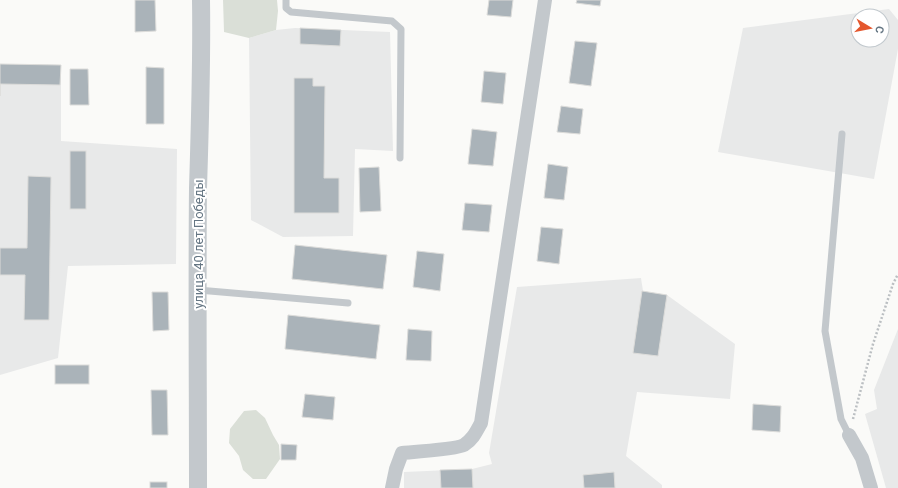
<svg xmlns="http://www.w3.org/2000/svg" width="898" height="488" font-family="Roboto,sans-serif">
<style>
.built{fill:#e8e9e9;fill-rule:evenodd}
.green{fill:#dadfd7}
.building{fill:#aab3b9;stroke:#dcdcda}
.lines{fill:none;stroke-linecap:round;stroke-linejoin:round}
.path{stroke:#bbbfc2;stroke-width:2.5;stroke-dasharray:2 2;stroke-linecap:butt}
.service{stroke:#c3c8cc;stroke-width:7}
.minor{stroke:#c3c8cc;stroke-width:14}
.tertiary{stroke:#c3c8cc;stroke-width:18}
.labels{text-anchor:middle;stroke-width:4;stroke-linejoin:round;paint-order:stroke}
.street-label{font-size:13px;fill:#657683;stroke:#fff}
</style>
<rect width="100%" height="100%" fill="#fafaf8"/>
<!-- built -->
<g class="built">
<path d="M889 9 898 20V49L874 179 718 152 743 28ZM858 16H882V40H858Z"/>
<polygon points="295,28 390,32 393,151 355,149 353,236 283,237 251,220 249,38 276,30"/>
<polygon points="0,64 61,65 61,141 177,149 176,264 68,266 58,358 0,375"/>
<polygon points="641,278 643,291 667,295 735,344 730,399 637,392 626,456 662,485 662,488 404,488 404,472 472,469 492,464 489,453 517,287"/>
<polygon points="898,329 898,488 886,488 865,414 877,409 874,390"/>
</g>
<!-- green -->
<g class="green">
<polygon points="223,0 277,0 278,11 276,30 249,38 224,32"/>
<polygon points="256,410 265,418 273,435 279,445 280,459 266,479 253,479 243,470 239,456 229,443 230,429 244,411"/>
</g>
<!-- building -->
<g class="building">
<polygon points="135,0 155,0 156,31 135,32"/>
<polygon points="489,0 513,0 511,17 487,15"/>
<polygon points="577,0 601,0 600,6 576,3"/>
<polygon points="300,28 341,30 340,46 300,44"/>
<polygon points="575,41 597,43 591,86 569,83"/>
<polygon points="0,64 61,65 60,85 0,84 0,96"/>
<polygon points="146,67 164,68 164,124 146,124"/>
<polygon points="70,69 88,69 89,105 70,105"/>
<polygon points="484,71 506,73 503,104 481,102"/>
<polygon points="294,78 313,78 313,86 325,86 324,178 339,178 339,213 294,213"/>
<polygon points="561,106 583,109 580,134 557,132"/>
<polygon points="472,129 497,132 493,166 468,164"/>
<rect x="70" y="151" width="16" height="58"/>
<polygon points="548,164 568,167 564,200 544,198"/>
<polygon points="379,167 381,211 360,212 359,168"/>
<polygon points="28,176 51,177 49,320 24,320 25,275 0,275 0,248 27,248"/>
<polygon points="465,203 492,205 489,232 462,230"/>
<polygon points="541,227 563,229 559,264 537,261"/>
<polygon points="295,245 387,255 383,289 292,279"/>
<polygon points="417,251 444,254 440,291 413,287"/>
<polygon points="642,291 667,295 658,356 633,353"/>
<polygon points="152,292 168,292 169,330 153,331"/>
<polygon points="288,315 380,325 376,359 285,349"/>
<polygon points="408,329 432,331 431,361 406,360"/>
<rect x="55" y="365" width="34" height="19"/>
<polygon points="151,390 167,390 168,435 152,435"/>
<polygon points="305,394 335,397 333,420 302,417"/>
<polygon points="753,404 781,406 780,432 752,430"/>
<polygon points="281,444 297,445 296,460 281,460"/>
<polygon points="472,469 473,488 441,488 440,470"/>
<polygon points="614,472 615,488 584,488 583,475"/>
<rect x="150" y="482" width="17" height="6"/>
</g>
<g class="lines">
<!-- path -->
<polyline class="path" points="853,419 873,344 893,284 898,274"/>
<!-- service -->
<g class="service">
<polyline points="286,0 286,8 291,12 392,21 401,29 400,158"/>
<polyline points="842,134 825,331 841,419 849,435"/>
<polyline points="198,290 348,303"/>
</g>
<!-- minor -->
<g class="minor">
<polyline points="849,435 862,458 871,488"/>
<path d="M392 488 396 469 402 453C413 452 457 449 464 445 473 439 476 432 481 423L545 0"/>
</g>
<!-- tertiary -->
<path class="tertiary" d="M198 488C198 388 197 288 198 188 200 125 202 63 201 0"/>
</g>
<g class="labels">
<!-- street labels -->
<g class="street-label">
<text transform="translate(198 244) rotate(-90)" y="5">улица 40 лет Победы</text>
</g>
</g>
<!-- north arrow -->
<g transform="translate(870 28) rotate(100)"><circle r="19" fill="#ffffff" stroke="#c1c8cd"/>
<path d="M0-3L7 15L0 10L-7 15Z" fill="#e4572e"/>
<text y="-6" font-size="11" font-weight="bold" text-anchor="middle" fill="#657683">С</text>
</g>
</svg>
